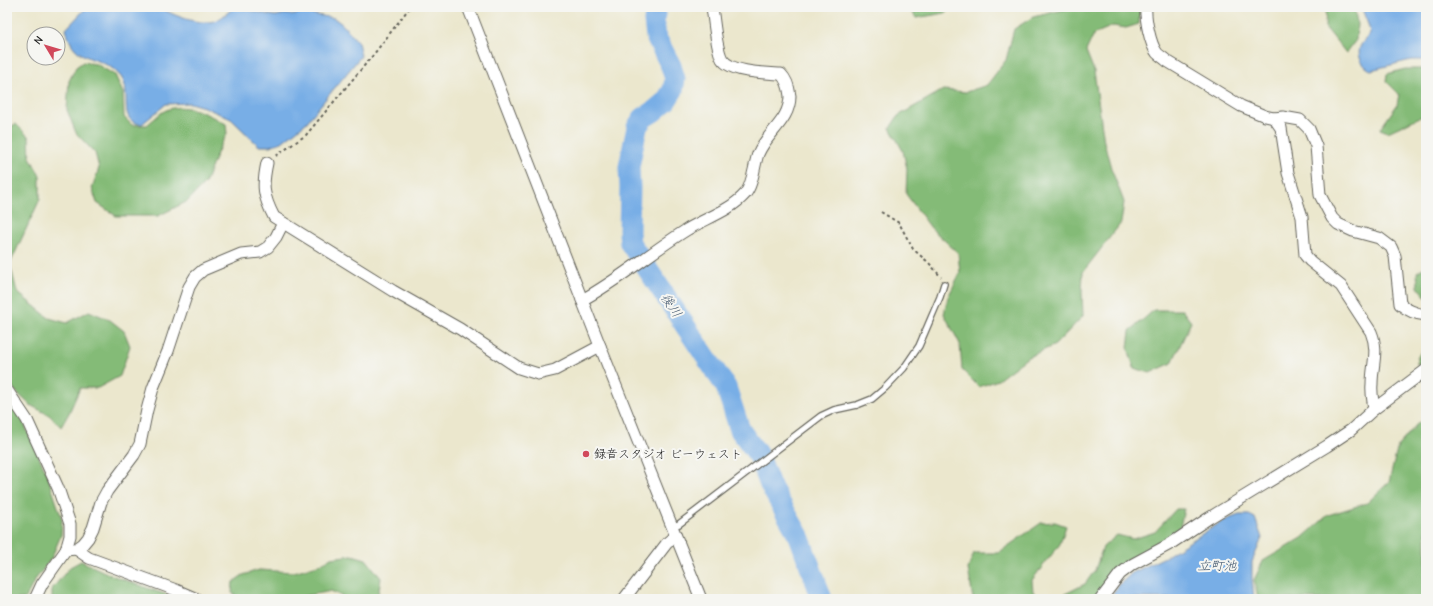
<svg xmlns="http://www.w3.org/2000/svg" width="1433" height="606" font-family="'Comic Neue','Klee One',sans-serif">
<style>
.forest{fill:#84bb77;stroke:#506c4a}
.water{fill:#78aee6;stroke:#4a6581}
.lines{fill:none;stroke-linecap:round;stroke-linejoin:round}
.river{stroke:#78aee6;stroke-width:21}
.lane-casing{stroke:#64635a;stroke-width:8}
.street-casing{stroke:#64635a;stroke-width:13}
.path{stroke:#64635a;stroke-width:2;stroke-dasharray:3 3;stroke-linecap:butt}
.lane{stroke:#fff;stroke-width:5.5}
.street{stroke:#fff;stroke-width:11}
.poi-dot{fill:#d1495b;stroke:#f6f6f2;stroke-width:1.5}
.labels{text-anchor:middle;stroke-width:4;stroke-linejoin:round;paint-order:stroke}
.poi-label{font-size:12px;fill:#1c1c1c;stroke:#f6f6f2;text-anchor:start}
.water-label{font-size:13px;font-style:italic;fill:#41566d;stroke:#f6f6f2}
</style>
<rect width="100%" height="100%" fill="#f6f6f2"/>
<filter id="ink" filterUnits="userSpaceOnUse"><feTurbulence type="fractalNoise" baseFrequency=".025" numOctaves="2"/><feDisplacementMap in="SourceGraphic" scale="8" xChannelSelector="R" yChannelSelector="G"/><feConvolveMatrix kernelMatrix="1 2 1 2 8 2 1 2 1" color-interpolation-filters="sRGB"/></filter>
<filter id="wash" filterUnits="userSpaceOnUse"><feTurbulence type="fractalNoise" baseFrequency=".012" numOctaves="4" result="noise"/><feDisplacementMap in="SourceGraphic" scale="16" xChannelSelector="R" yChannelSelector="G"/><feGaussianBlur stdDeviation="0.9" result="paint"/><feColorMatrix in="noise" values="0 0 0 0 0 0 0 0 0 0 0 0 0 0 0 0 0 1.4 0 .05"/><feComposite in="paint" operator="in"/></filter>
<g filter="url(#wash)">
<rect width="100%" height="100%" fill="#ebe7cd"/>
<!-- forest -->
<g class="forest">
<polygon points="909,7 953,7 945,13 916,18"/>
<polygon points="1075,7 1140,7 1139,24 1126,28 1113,26 1094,34 1086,51 1094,71 1104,142 1111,168 1124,202 1121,223 1083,272 1082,292 1083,316 1055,345 1028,357 998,380 979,387 962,370 960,344 944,314 948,297 960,273 958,253 931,228 906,194 907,169 903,151 890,128 898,116 943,90 966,92 987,85 1006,60 1014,29 1033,17"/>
<polygon points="1326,7 1354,7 1357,23 1356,40 1346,53 1325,27"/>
<path d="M83 62 96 64 115 75 123 93 124 117 132 125H147C152 121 156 117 161 113 182 99 207 114 226 124L227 134 220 146 205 183 188 201 158 216H116L97 203 92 188 99 168 95 153 76 133 67 110 69 81 76 67Z"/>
<polygon points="1405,69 1426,69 1426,117 1420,117 1388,132 1380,129 1397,105 1399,94 1386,81 1387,74"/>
<polygon points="16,124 29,137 30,157 40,176 40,199 10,264 17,292 49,318 67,323 89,311 110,320 124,331 130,346 120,376 98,388 80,388 69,413 61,427 49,415 30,405 7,383 7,128"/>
<polygon points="1426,266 1426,298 1418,287 1417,272"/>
<polygon points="1154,310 1182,310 1191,322 1172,363 1150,373 1134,368 1128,348 1130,331"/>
<polygon points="1426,346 1426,362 1417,364 1417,357"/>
<polygon points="7,399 22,419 47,474 62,519 61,535 51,559 35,580 25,599 7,599"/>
<polygon points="1426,418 1426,599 1258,599 1254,580 1263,561 1302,538 1328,515 1367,503 1389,482 1398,446 1417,424"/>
<polygon points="1176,509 1184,509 1180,528 1159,544 1129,559 1119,568 1097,599 1055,599 1085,584 1095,570 1103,547 1117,535 1133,539 1155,532"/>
<polygon points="1055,522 1066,526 1060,544 1032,580 1033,592 1043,599 973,599 968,569 974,553 998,553 1041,523"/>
<path d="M352 555 366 559 381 578 378 595 379 599H344L343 597 331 591C320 594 303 595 294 599H242L232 593 233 582 243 575 259 570 294 572 321 564 331 558Z"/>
<polygon points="81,561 111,575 178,599 52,599 52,589 70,567"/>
</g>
<!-- water -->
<g class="water">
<path d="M87 7H159C173 15 200 27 217 20 223 17 229 11 235 7L275 16 285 14 295 15 300 12 334 18 342 24 358 42 361 56 306 123 282 142 270 146H259L231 119 204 107 190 103 166 104 142 124C116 123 133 92 121 77 102 52 74 67 66 29Z"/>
<path d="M1362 7H1426V60H1411L1371 70C1362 67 1356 54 1361 45 1363 41 1367 38 1370 34 1369 22 1364 18 1362 7Z"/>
<polygon points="1239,515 1249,515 1255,518 1262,538 1252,562 1252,579 1254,599 1110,598 1120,584 1132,573 1165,557 1223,521"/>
</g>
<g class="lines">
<!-- river -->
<polyline class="river" points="656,7 654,21 656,37 671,66 675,79 673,90 666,101 653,112 643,118 637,127 629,167 630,187 629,232 630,243 726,387 740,430 759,456 770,485 799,536 822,599"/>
</g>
</g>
<g filter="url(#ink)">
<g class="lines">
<defs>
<polyline id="lane" points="672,527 679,524 821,416 834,410 857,405 872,399 885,388 904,368 919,346 940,297 944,284"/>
<g id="street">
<polyline points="468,7 600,346 701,599"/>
<path d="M1146 7C1145 18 1150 44 1157 53 1160 56 1164 58 1167 61L1241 106 1265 116 1274 118 1283 117 1300 120 1309 129 1316 146 1320 195 1332 218 1338 224 1353 231 1379 238 1391 247 1395 256 1400 304C1408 311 1415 314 1426 315"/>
<path d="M1274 118 1281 128 1288 173 1302 217 1305 255 1310 261 1341 286 1371 332C1379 351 1372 365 1372 384 1371 393 1373 401 1374 409"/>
<path d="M267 163C262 186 263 196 274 217L393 291 460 329 519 368 538 374 555 370 600 346"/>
<path d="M582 300C619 280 652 251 688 229 707 218 731 210 745 194 753 185 754 165 758 154 767 132 790 121 790 96 789 87 787 80 781 74 766 73 731 73 722 59 716 48 714 20 712 7"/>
<polyline points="7,390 27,420 58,488 70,524 70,536 66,550 42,584 35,599"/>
<polyline points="76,549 89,558 176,590 197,599"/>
<polyline points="66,550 76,549 83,544 88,538 93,528 101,502 107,491 134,455 140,444 147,410 153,388 168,351 189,287 195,277 203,270 241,254 260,252 268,247 276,237 283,223"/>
<polyline points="624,599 667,543 675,536"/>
<polyline points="1101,599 1120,574 1133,564 1170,544 1209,518 1327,446 1351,430 1374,409 1426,370"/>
</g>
</defs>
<!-- lane casing -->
<use href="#lane" class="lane-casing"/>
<!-- street casing -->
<use href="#street" class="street-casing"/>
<!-- path -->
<g class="path">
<polyline points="276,156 306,135 374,54 410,7"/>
<polyline points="881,212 899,223 913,249 929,263 941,277"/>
</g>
<!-- lane -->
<use href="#lane" class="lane"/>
<!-- street -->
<use href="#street" class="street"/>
</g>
</g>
<!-- markers -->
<circle class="poi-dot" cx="586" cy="454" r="4"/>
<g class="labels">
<!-- poi labels -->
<g class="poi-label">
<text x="594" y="458">録音スタジオ ビーウェスト</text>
</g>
<!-- water labels -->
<g class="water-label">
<text transform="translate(672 305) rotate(56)" y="5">後川</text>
<text x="1217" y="570">立町池</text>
</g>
</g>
<!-- margin -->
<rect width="1433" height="606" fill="none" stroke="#f6f6f2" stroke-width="24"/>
<!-- north arrow -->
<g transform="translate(46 46) rotate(308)"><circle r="19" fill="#f6f6f2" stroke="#9f9f9c"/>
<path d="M0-3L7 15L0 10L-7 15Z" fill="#d1495b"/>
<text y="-6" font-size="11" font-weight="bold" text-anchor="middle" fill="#1c1c1c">N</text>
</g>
</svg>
